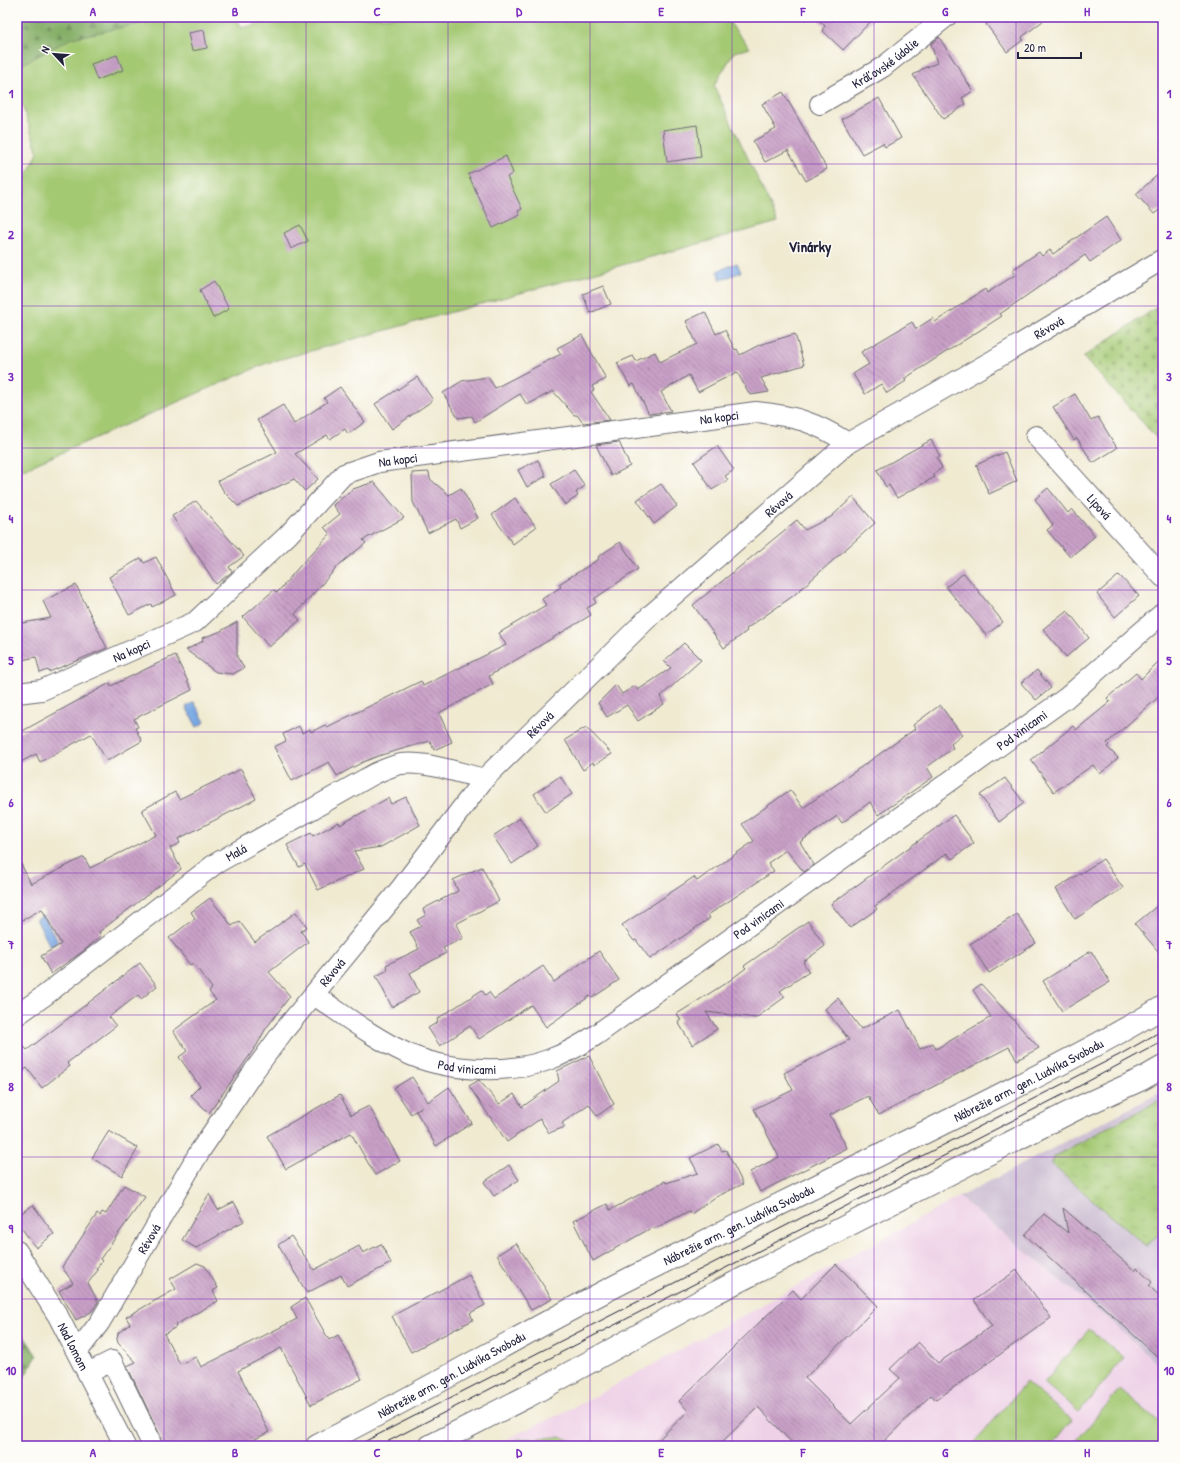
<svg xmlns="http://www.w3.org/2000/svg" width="1180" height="1463" font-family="'Patrick Hand',sans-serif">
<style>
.built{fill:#eed0e7}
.industrial{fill:#ccbed3}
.grass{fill:url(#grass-tufts);stroke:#637657}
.forest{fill:url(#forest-firs);stroke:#526850}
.cemetery{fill:url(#cemetery-stones);stroke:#637657}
.garden{fill:#a4c973;stroke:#637657}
.water{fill:#79a8e3;stroke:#4e658f}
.building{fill:url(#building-back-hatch)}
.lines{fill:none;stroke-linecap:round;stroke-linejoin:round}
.minor-casing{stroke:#6a6870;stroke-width:22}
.secondary-casing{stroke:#6a6870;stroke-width:24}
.minor{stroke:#fff;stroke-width:20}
.secondary{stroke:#fff;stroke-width:22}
.tram{stroke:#22223b;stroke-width:1}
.grid{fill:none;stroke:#7b2cbf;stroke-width:1;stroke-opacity:0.55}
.labels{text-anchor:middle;stroke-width:3;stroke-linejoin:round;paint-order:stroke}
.street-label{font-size:13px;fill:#22223b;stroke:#fdfcf7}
.quarter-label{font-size:15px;font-weight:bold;fill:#22223b;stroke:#fdfcf7}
.neatline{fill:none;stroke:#7b2cbf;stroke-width:1.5}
.grid-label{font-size:13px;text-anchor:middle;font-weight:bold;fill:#7b2cbf}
</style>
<defs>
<pattern id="grass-tufts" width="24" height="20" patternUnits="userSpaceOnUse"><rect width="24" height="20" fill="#a4c973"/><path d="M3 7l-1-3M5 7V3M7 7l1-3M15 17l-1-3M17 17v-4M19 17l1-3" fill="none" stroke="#8dac64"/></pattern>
<pattern id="forest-firs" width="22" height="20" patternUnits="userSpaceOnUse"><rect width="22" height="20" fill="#83ad65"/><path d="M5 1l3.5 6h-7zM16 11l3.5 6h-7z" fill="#6b8c54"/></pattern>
<pattern id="cemetery-stones" width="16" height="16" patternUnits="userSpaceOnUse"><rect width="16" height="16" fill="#a4c973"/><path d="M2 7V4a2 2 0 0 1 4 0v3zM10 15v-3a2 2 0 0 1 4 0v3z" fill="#8dac64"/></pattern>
<pattern id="building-back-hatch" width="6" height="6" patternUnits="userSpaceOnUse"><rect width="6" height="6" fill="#c9a0c7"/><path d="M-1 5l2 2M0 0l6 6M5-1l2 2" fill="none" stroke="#a382a3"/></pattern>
</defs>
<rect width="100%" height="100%" fill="#fdfcf7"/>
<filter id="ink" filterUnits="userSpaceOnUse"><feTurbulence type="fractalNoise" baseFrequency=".025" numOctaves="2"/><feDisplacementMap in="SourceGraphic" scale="8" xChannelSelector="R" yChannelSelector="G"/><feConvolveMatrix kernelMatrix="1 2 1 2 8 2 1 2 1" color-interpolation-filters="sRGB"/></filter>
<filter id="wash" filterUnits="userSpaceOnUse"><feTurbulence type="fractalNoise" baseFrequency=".012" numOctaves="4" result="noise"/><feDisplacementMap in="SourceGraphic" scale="16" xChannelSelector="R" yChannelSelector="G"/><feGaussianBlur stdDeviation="0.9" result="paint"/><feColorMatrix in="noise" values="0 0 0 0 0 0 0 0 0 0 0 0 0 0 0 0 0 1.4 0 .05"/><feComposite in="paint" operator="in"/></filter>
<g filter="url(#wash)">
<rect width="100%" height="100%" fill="#f0ead1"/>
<!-- built -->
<polygon class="built" points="959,1197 1115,1325 1163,1369 1163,1446 491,1446 579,1405"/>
<!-- industrial -->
<polygon class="industrial" points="1163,1091 1163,1369 1115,1325 959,1197"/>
<!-- grass -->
<polygon class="grass" points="1163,1098 1163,1230 1146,1246 1051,1164 1053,1157"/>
<!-- forest -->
<g class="forest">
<polygon points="17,17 156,17 144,23 72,39 17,67"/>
<polygon points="17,1325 37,1356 17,1389"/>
</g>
<!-- cemetery -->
<polygon class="cemetery" points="1163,303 1163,445 1083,357"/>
<!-- garden -->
<g class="garden">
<polygon points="156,17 236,17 242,28 285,17 725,17 750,48 734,52 714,86 778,222 267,363 17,472 17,348 18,347 17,193 38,153 17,89 17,67 72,38 144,23"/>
<polygon points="1089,1329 1124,1358 1079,1412 1044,1383"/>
<polygon points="1026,1382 1072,1420 1051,1446 972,1446"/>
<polygon points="1120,1389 1163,1425 1163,1446 1072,1446"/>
<polygon points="560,1437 590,1446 505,1446 520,1439"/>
</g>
<!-- water -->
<g class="water">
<polygon points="737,263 741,272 721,280 717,271"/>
<polygon points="194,702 205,722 197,727 186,707"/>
<polygon points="43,915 58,942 50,946 36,919"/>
</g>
<g id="blocks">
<!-- building -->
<g class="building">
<polygon points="816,17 875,17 843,50 822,30 825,26"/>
<polygon points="994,17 1048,17 1022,37 1023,40 1007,52 986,24"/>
<polygon points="204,30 207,48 192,51 188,33"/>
<polygon points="939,37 973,91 962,98 966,104 943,119 913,75 924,68 937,63 931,44"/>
<polygon points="117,55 123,70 97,80 91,64"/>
<polygon points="783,92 827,169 806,181 788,150 765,162 753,141 776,129 762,104"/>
<polygon points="879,98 901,138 885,147 883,143 862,154 842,119"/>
<polygon points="697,125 701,157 667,162 663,130"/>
<polygon points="506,156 513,173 507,177 522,209 518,211 520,215 493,228 468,174"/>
<polygon points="1163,170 1163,207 1154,214 1136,194"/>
<polygon points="1106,217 1121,240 1090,262 1085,255 1000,314 1002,316 904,379 906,381 887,393 881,384 865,394 853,374 869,364 861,352 912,322 916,329 933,318 935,322 985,289 987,293 1015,275 1012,270 1039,252 1042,256 1050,250 1053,254"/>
<polygon points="300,225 308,241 291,249 284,233"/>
<polygon points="214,281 229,309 213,318 200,290"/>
<polygon points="603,286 611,304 590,313 583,294"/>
<polygon points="705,312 716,334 725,330 735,350 737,349 740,355 759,345 795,334 804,365 761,378 769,392 750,395 737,372 698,392 689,375 661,392 671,411 649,414 634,384 630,386 617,363 633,356 636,361 655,352 660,362 697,344 686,321"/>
<polygon points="582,335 606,379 592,386 594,390 591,392 610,420 583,423 577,415 574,415 553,391 527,405 520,394 475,422 472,416 458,418 443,393 462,381 488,377 495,388 561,354 557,348"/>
<polygon points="417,377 433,400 392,429 375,404"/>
<polygon points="340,387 365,422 348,434 345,429 330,439 327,435 295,454 318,479 305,491 294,479 238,506 224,492 218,481 277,452 257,420 283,405 294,424 327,402 324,398"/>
<polygon points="1075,394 1091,421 1098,417 1117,448 1093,463 1077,438 1074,440 1053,407"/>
<polygon points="931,440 940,456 937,458 942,468 933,474 935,477 897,498 889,485 886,487 877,470"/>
<polygon points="619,442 630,466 611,476 596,445"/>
<polygon points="717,446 734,470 725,476 728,480 712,490 694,462"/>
<polygon points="1005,452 1017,481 989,494 976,465"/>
<polygon points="538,460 546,476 527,487 518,470"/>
<polygon points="574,470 585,486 576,492 578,496 565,505 551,484"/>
<polygon points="429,472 430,479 449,495 461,488 478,518 460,528 456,519 428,533 413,502 412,473"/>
<polygon points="374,482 404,518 363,540 366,543 340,564 295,614 300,620 269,647 243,617 274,590 277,593 298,568 330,534 324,527 340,514 333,505 353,489"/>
<polygon points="661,484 677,506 654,524 637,500"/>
<polygon points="1048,488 1068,513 1072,509 1095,536 1070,557 1047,530 1053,525 1035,499"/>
<polygon points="853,497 875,523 793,596 746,629 747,631 724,648 693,605 797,520 805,530 831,517"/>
<polygon points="515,498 536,527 513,544 492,515"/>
<polygon points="196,501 244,556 229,567 232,572 216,584 172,516"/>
<polygon points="620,542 638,569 594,599 596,603 587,608 591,615 489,676 493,684 439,713 452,742 434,750 430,741 378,756 363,762 337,776 329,762 292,781 274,747 286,741 283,734 299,726 302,733 310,729 311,732 325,725 327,727 421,681 423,686 506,645 499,633 546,605 542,599 561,587 559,584 599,559 598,557"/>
<polygon points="156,557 176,595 152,607 151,604 129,615 109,577 141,558 144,563"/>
<polygon points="964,573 1003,622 986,635 946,587"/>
<polygon points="1119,575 1139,596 1115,617 1097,594"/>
<polygon points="76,585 107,648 49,672 48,670 40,673 36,657 17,661 17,624 51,618 43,601"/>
<polygon points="1067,610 1089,638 1066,657 1043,629"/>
<polygon points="237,622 237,657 244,668 233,674 216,672 186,650 203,641 202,638 219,632"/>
<polygon points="684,643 701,660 660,697 664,704 638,721 627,705 607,717 598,703 616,685 622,694 635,686 638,690 671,668 664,661"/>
<polygon points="175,655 192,690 134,719 138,727 135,728 142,741 107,761 91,734 40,762 36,754 17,764 17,734 110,683 111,686"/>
<polygon points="1163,657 1163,693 1107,743 1109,745 1107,747 1118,758 1100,774 1093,765 1054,792 1031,760 1073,726 1076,730 1110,702 1107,698 1136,673 1141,679"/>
<polygon points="1037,670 1051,688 1036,700 1021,683"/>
<polygon points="940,705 962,735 951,744 953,748 927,767 933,777 878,815 870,802 842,823 837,816 800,842 814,865 804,872 786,850 768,863 774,871 708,915 710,918 650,959 636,940 634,941 622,925 694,877 697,881 754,841 742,824 790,790 803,808 915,729 913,725"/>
<polygon points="586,727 612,754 594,765 593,762 583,770 565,740"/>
<polygon points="241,769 256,799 178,839 180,843 170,848 181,869 99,932 101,936 82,952 51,974 41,956 61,944 42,909 17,923 17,856 31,884 84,857 90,868 156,835 142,810 175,792 179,799"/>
<polygon points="560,776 572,794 546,812 534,794"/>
<polygon points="1005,778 1024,803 999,822 980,795"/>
<polygon points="406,797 420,825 381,847 354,851 364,869 318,890 305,864 299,867 287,845 311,833 313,836 339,822 340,825 388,798 391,804"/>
<polygon points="954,815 974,843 952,859 947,853 875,906 877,909 850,928 831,904"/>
<polygon points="520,818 538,846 512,864 493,836"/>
<polygon points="1103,859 1123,888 1075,919 1056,889"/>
<polygon points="482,867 499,901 456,924 463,938 443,948 446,953 410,973 419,992 392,1007 376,976 388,970 386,965 419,949 410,932 421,926 417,920 426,915 423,909 458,891 453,880"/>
<polygon points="210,898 232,926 239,921 255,942 296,912 307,927 301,931 308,942 269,972 290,996 265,1030 257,1045 209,1113 191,1095 200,1086 179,1057 187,1051 173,1031 216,1000 209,992 212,988 193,963 190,965 169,938 195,918 191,912"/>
<polygon points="1163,901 1163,957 1135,924"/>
<polygon points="1017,914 1036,943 989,973 970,944"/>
<polygon points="808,921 825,946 803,962 809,972 780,991 785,997 756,1018 706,1012 717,1029 692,1045 678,1022 681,1020 677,1014 729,981 746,968 744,966"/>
<polygon points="599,951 619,980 592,998 590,996 546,1027 531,1005 479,1039 470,1026 440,1046 428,1028 438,1022 437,1019 482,990 485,995 489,992 494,999 543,966 554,982"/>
<polygon points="1091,951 1110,982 1062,1011 1043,981"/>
<polygon points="140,963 157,986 141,999 138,995 109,1017 116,1026 67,1063 70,1066 42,1088 27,1068 17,1075 17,1039 27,1050"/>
<polygon points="981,984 1039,1048 1017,1060 1009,1047 879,1115 868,1096 830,1115 847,1148 760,1192 750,1172 779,1157 754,1109 793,1090 784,1073 849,1040 825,1009 838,998 861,1029 900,1010 920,1049 933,1043 936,1049 991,1017 973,990"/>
<polygon points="589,1056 614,1104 597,1116 589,1104 562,1123 565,1127 549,1133 540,1119 507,1142 469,1086 479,1080 499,1104 514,1094 522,1107 559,1081 557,1071"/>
<polygon points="412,1077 428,1102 449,1087 472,1123 436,1146 416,1111 423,1106 411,1114 394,1088"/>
<polygon points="340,1095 351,1115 369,1106 400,1161 375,1175 351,1133 286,1169 267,1136"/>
<polygon points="109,1131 138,1148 122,1176 92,1158"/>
<polygon points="718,1144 722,1151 726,1150 743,1184 714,1198 691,1214 689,1211 654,1229 653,1227 593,1261 573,1221 607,1204 610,1210 665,1181 666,1183 698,1173 690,1158"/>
<polygon points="509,1165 519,1180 494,1196 484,1182"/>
<polygon points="124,1185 145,1197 100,1259 102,1261 96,1269 98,1270 88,1283 98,1302 91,1312 76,1320 59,1291 73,1283 62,1267 97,1214 100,1216 102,1212 106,1214"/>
<polygon points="209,1194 218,1210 234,1202 244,1221 196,1248 182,1240"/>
<polygon points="33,1205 54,1234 36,1248 17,1222 17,1216"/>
<polygon points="1063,1208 1135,1271 1137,1268 1152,1282 1149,1286 1163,1299 1163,1362 1025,1235 1044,1214 1068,1233"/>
<polygon points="291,1236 314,1270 359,1246 363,1253 381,1244 391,1263 347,1286 341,1275 307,1293 278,1245"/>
<polygon points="516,1243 552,1299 531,1310 497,1255"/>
<polygon points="197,1263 205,1266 218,1288 213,1291 218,1301 175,1325 176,1327 164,1334 180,1364 196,1357 201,1367 297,1319 291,1307 305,1298 329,1340 338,1335 362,1379 311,1405 281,1348 238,1371 269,1432 242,1446 161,1446 160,1435 127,1366 136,1362 118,1343 117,1339 118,1333 130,1324 126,1317 176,1289 170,1279"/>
<polygon points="836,1264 878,1306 805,1378 851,1424 900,1378 890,1369 918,1342 938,1363 992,1326 974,1300 1017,1270 1051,1318 936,1400 931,1395 879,1446 795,1446 758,1407 718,1446 652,1446 688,1411 679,1401 735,1346 793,1290 801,1299"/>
<polygon points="469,1275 485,1305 470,1313 473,1320 411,1352 392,1316"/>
</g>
</g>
</g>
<g filter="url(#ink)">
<use href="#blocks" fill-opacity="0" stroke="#6a6870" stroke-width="1"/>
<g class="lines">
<defs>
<g id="minor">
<path id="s1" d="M820 104 883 67 946 17"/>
<path id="s2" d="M1036 436 1163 577"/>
<path id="s3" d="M17 693 42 690 195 622 288 535 344 474 379 462 756 412C795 416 815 422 848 443"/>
<path id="s4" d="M314 995C344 1015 372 1037 404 1052 443 1071 507 1075 548 1060 565 1054 581 1045 596 1035L1066 698 1163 613"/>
<path id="s5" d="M17 1015 44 996 215 864 374 774C383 770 391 766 401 764 426 761 460 773 484 779"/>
<path id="s6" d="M17 1251 58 1316 125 1446"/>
<path id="s7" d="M78 1351 100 1322 200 1151 254 1071 282 1033 401 888 484 779 653 613 848 443 992 361 1163 259"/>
<polyline points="88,1373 112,1361 150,1440"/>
</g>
<g id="secondary">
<path id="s8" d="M317 1446C423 1393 524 1332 629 1279 748 1219 867 1162 986 1102 1046 1072 1105 1042 1163 1007"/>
<polyline points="430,1446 528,1396 715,1293 1080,1107 1142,1079 1163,1067"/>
</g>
</defs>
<!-- minor casing -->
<use href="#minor" class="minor-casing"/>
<!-- secondary casing -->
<use href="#secondary" class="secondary-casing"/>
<!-- minor -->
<use href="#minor" class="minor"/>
<!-- secondary -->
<use href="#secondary" class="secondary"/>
<!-- tram -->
<g class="tram">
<polyline points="356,1446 1119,1055 1163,1030"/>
<polyline points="379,1446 1072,1090 1163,1041"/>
</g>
</g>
</g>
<!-- grid -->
<path class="grid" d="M164 17V1446M306 17V1446M448 17V1446M590 17V1446M732 17V1446M874 17V1446M1016 17V1446M17 164H1163M17 306H1163M17 448H1163M17 590H1163M17 732H1163M17 873H1163M17 1015H1163M17 1157H1163M17 1299H1163"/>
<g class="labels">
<!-- street labels -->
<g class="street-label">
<text dy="5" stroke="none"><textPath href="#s1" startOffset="77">Kráľovské údolie</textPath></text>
<text dy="5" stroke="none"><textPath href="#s7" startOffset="1430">Révová</textPath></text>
<text dy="5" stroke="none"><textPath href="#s3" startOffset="783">Na kopci</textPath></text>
<text dy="5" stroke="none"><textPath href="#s3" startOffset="459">Na kopci</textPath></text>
<text dy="5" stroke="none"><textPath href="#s7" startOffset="1106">Révová</textPath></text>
<text dy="5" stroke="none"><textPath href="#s2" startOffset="95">Lipová</textPath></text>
<text dy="5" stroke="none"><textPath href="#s3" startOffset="123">Na kopci</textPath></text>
<text dy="5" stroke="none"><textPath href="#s7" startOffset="781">Révová</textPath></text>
<text dy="5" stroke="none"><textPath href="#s4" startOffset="832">Pod vinicami</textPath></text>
<text dy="5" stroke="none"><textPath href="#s5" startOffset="273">Malá</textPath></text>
<text dy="5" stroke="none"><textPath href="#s4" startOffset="508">Pod vinicami</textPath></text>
<text dy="5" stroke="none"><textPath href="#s7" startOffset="457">Révová</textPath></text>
<text dy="5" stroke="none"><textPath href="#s4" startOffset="172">Pod vinicami</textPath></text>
<text dy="5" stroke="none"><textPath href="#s8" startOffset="800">Nábrežie arm. gen. Ludvíka Svobodu</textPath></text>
<text dy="5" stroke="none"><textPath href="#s8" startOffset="476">Nábrežie arm. gen. Ludvíka Svobodu</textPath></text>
<text dy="5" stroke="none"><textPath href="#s7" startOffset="133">Révová</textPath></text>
<text dy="5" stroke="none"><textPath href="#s6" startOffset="111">Nad lomom</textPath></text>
<text dy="5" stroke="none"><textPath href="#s8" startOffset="152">Nábrežie arm. gen. Ludvíka Svobodu</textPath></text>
</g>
<!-- quarter labels -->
<g class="quarter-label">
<text x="810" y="252">Vinárky</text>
</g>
</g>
<!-- margin -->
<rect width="1180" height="1463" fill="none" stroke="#fdfcf7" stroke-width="44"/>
<!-- north arrow -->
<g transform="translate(54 54) rotate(296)" stroke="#fdfcf7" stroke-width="3" paint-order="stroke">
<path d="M0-3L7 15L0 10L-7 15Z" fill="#22223b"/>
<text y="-6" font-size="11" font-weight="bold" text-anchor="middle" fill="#22223b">N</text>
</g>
<!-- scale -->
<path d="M1018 52v6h63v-6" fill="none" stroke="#22223b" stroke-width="2"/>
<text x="1024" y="52" font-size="12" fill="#22223b" stroke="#fdfcf7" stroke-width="3" paint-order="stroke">20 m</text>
<rect x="22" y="22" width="1136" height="1419" class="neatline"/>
<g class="grid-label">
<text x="93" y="16">A</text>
<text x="235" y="16">B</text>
<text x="377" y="16">C</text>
<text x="519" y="16">D</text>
<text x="661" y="16">E</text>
<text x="803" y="16">F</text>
<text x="945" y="16">G</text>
<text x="1087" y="16">H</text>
<text x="11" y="98">1</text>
<text x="1169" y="98">1</text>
<text x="11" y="239">2</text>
<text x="1169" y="239">2</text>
<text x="11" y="381">3</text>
<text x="1169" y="381">3</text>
<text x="11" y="523">4</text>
<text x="1169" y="523">4</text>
<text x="11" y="665">5</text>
<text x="1169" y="665">5</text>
<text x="11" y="807">6</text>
<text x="1169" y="807">6</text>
<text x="11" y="949">7</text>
<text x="1169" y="949">7</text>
<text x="11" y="1091">8</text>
<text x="1169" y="1091">8</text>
<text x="11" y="1233">9</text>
<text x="1169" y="1233">9</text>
<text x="11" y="1375">10</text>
<text x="1169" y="1375">10</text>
<text x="93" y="1457">A</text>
<text x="235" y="1457">B</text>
<text x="377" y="1457">C</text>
<text x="519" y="1457">D</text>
<text x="661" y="1457">E</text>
<text x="803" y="1457">F</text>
<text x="945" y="1457">G</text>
<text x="1087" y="1457">H</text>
</g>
</svg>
